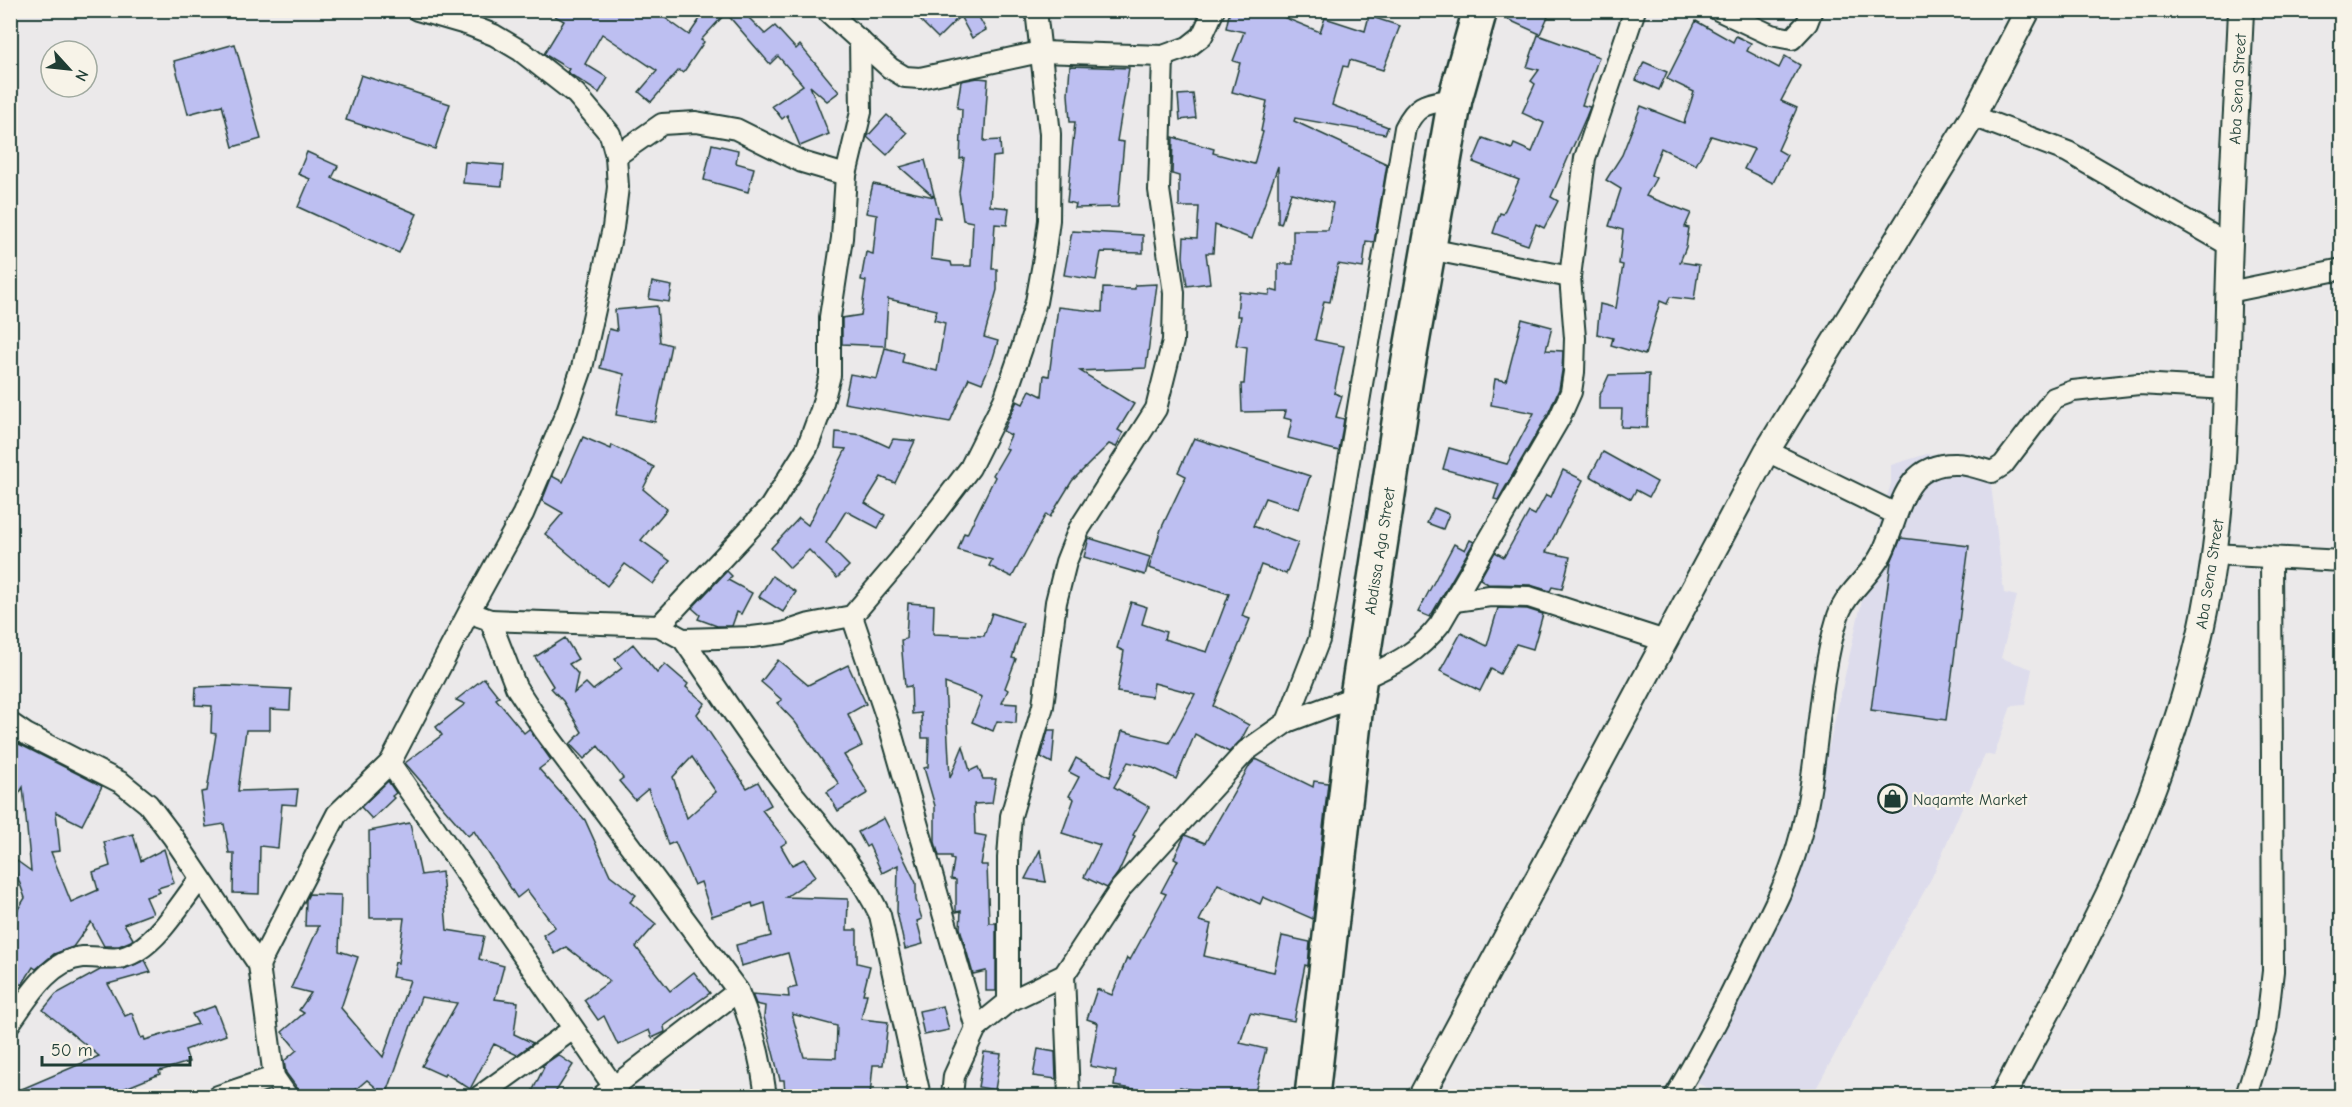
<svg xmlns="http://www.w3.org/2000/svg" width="2352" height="1107" font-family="'Comic Neue',sans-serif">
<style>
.built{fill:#dddcec}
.building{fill:#bdbff1;stroke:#1f3d34;stroke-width:1.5;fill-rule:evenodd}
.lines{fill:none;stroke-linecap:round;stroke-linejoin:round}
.minor-casing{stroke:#1f3d34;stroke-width:24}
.tertiary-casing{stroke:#1f3d34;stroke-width:28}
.trunk-casing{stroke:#1f3d34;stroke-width:38}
.minor{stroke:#f7f3e8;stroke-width:20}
.tertiary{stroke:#f7f3e8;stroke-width:24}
.trunk{stroke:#f7f3e8;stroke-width:33}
.labels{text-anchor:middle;stroke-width:4.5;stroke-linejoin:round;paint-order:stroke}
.street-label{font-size:16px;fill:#1f3d34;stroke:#f7f3e8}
.poi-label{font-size:16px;fill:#1f3d34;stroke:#f7f3e8;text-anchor:start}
</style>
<rect width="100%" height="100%" fill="#ebe9ea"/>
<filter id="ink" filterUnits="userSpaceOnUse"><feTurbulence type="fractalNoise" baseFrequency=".0167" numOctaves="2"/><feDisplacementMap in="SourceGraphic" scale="12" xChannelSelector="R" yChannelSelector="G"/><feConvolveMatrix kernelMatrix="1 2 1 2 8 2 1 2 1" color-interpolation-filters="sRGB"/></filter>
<g filter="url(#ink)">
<!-- built -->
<polygon class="built" points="1927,454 1988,459 2004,593 2017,596 2001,658 2032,669 2025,705 2011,706 1994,756 1985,754 1932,877 1812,1096 1782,1096 1770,1089 1766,1096 1722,1096 1694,1081 1791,892 1802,865 1882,512 1891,484 1891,465"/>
<!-- building -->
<g class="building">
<polygon points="544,10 654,10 689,35 706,10 741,10 765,34 775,26 796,49 800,45 839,92 827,101 810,86 829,134 800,146 787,115 782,119 772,106 803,85 778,56 770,64 726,13 701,40 704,42 683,73 679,70 651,102 639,92 657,71 602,34 585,64 608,78 599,93 567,72 569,69 544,54 564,21"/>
<polygon points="910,10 975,10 986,30 972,38 960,16 938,38"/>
<polygon points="1230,10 1266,10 1320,32 1325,18 1365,31 1369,16 1400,26 1383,70 1350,60 1348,67 1343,66 1332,105 1388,127 1385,134 1295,118 1294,121 1387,164 1374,242 1366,241 1363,268 1338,264 1330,302 1324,301 1315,340 1344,346 1334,393 1342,396 1336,417 1344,419 1339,451 1288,438 1292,420 1284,418 1286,411 1242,412 1241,384 1244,384 1247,347 1236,345 1241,316 1237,316 1239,292 1269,295 1271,290 1278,292 1278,264 1293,264 1293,230 1328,230 1333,203 1291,193 1281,224 1278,223 1278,166 1252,239 1215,225 1213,253 1206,253 1210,283 1187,286 1183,257 1184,237 1197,238 1199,207 1179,207 1179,176 1172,174 1173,137 1214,149 1213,153 1254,164 1263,132 1261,131 1267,101 1232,92 1240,63 1233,61 1244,32 1226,28"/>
<polygon points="1498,10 1551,10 1540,34 1498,15"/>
<polygon points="1696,21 1733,42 1736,36 1751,43 1747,51 1779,68 1785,56 1800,65 1781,101 1797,108 1778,150 1787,155 1773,183 1744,169 1754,149 1711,136 1696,165 1661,148 1651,175 1656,178 1646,196 1691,213 1685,227 1689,228 1686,247 1680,262 1699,265 1694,300 1670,297 1667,304 1660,301 1645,355 1611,345 1613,338 1597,334 1600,304 1616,308 1623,265 1619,264 1623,230 1609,226 1621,189 1606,180 1622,155 1641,106 1684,123 1694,92 1667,79"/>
<polygon points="1538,35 1599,57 1582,105 1590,107 1586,117 1551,197 1558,201 1544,228 1536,224 1528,245 1493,233 1500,213 1503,214 1519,180 1473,162 1483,138 1512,149 1514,144 1532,152 1544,123 1522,113 1535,84 1531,81 1539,70 1527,67"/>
<polygon points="235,44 261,139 233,147 222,105 188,114 174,61"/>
<polygon points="1644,62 1667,72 1659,90 1636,80"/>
<polygon points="1070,66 1129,68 1117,141 1124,142 1118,207 1075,208 1076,204 1067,202 1075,122 1070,122 1068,94"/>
<polygon points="361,75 450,104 435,149 346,120"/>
<polygon points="978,78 988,79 984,141 1000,140 1001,156 993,157 990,206 1009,208 1007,225 995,224 992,269 997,269 997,290 984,337 998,341 993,358 982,383 969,378 950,422 844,403 850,374 877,379 885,348 904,353 902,362 937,371 945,323 934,320 937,310 888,299 885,346 842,344 842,318 861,315 866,281 861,280 866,252 873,254 877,215 866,213 873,184 934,197 900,167 925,160 940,218 934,217 931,259 951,262 952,266 971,266 973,222 963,220 959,192 964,158 960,159 962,109 957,108 961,81"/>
<polygon points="1193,94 1196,118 1180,120 1178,95"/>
<polygon points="887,115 907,133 887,155 867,137"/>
<polygon points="712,144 738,150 736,163 754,168 748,192 704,180"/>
<polygon points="307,152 338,166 332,178 417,214 399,253 298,207 310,179 298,174"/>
<polygon points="465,162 504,165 502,186 463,183"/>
<polygon points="1072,231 1143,235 1143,253 1101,252 1096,280 1064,275"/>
<polygon points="652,282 672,286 669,302 649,299"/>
<polygon points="1157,284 1146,368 1080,371 1134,404 1118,430 1123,433 1116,447 1109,444 1072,481 1050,517 1046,514 1012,577 989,566 992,560 958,550 964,533 967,534 995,477 993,475 1008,449 1005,448 1011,435 1003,431 1017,401 1023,404 1030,390 1042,396 1044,375 1049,376 1058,307 1102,312 1103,288 1135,289 1135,285"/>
<polygon points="657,306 660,342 671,345 655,422 616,415 624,374 600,368 609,329 617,331 615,310"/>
<polygon points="1522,319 1552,327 1546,350 1563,351 1562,371 1559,389 1548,414 1498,500 1494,499 1499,484 1443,469 1449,448 1507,464 1534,413 1491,405 1495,379 1506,381"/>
<polygon points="1649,374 1647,428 1621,427 1622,409 1599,409 1599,397 1609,375"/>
<polygon points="836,432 863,435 889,447 893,439 915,441 895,483 881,477 865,503 885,515 878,528 846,511 826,543 849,566 837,578 809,550 790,568 771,548 799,518 808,525 846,449 835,448"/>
<polygon points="583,437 611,449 612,445 654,467 643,489 667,509 641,540 670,561 653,584 625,564 607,586 545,534 563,513 542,501 552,476 563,482"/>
<polygon points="1194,438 1310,476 1299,509 1265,498 1253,526 1298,543 1286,574 1261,565 1242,616 1250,619 1213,706 1249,725 1241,740 1229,752 1195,734 1176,779 1153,768 1128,762 1114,787 1149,807 1133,835 1135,836 1118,873 1107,888 1084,877 1100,845 1062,833 1074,799 1069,796 1079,777 1069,772 1076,758 1110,777 1122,731 1169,743 1195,694 1154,683 1152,697 1117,692 1124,651 1117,648 1131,602 1147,607 1142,624 1166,632 1164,639 1207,652 1229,594 1149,568 1161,529 1186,476 1178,472"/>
<polygon points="1603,452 1657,482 1649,497 1636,490 1631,499 1590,476"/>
<polygon points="1563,470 1583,480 1546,552 1570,557 1562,589 1552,587 1550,591 1530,585 1488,584 1480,579 1495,552 1504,557 1529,512 1535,515 1546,495 1551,497"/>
<polygon points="1434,508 1449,514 1443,529 1427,523"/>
<polygon points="1089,538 1150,557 1145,575 1084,557"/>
<polygon points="1901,538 1969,546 1946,720 1871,710 1891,562"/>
<polygon points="1470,540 1474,542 1430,617 1418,612 1454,544 1465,550"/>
<polygon points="727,571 732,576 728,580 752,593 741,614 737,612 732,626 717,626 698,619 700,615 692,608"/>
<polygon points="772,576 796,592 783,612 759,597"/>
<polygon points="908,603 934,605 933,634 984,636 992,613 1023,623 1012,658 1016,659 1005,688 1008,690 1002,703 1017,704 1016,723 997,721 993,731 972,722 982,697 945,683 950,778 963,746 970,771 978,767 983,779 996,779 992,803 974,804 975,834 986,836 981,865 987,865 989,923 996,923 996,991 986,991 986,971 973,974 960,928 961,911 956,912 956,880 951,879 954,860 951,859 951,856 939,856 935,842 935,806 924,768 928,767 929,738 922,738 921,713 912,714 911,686 905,687 901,640 906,639"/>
<polygon points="1498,608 1527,609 1543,614 1533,649 1516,644 1500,674 1491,669 1480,691 1440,671 1461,633 1487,646"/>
<path d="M565 638 578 659 569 664 578 674 574 693 586 683 593 690 622 668 615 659 633 644 657 673 665 664 688 684 686 687 705 703 697 714 747 788 758 782 771 805 762 810 787 842 781 846 792 865 804 859 816 876 786 897 848 899 847 930H857V963L870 966 863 994H867L861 1019 888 1022 883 1065H873L870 1095 827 1092 828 1096H810V1091L785 1093 784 1080H780L764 1017 765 1006 756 1004 752 994 789 997 788 989 797 987 788 953 741 966 736 945 771 936 765 903 753 907 752 903 712 916 701 882 694 885 675 842 668 845 648 789 635 800 619 781 623 778 598 746 584 759 570 744 582 732 563 701 551 688 553 686 535 657ZM692 757 716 792 687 818 673 777ZM792 1014 837 1026 836 1058 804 1057Z"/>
<polygon points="778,660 808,685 848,665 866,704 848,714 862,746 844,755 868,793 838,811 827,792 839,784 795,722 777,703 782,700 761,682"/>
<polygon points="484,678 499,697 496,699 524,733 529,729 551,760 539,769 585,820 610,875 636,895 630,902 656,924 636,947 670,991 694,972 710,993 664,1026 665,1032 652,1038 649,1030 618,1045 604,1016 598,1020 584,1000 610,981 566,947 555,954 543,935 555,927 527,890 517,898 474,831 468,836 405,763 442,735 436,727 465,704 456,700"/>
<polygon points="227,686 291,689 290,710 270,709 270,730 246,730 238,791 298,789 296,805 282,804 278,848 260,846 259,894 233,893 234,853 229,853 224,824 206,827 201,792 207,791 216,734 211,733 212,706 195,705 196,687"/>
<polygon points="1048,730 1055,730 1052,763 1041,757"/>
<polygon points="17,743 102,786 82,825 56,812 60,851 51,852 71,902 98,890 93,872 110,866 104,842 133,834 141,861 164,849 174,883 158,888 160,892 146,897 153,913 124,924 133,939 131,941 119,946 104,946 91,922 73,947 54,954 36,969 33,967 22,985 10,978 10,922 25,898 10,856 31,871 23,787 10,809 10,745 15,746"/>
<polygon points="1256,759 1313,787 1314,781 1328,783 1313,919 1263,897 1260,904 1218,884 1199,921 1211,924 1204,956 1274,972 1282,936 1310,942 1308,966 1305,965 1294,1021 1250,1013 1240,1043 1266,1049 1254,1096 1217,1096 1180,1087 1179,1096 1114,1086 1116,1071 1090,1066 1098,1023 1087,1019 1097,989 1112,995 1127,958 1130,960 1166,894 1161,892 1178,860 1174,858 1185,835 1205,843 1250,765"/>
<polygon points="388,781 396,793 392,796 394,798 372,819 361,807"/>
<polygon points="884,818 916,883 916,900 922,919 917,921 923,944 905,949 897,912 898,865 882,873 869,845 866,847 858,832"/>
<polygon points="410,823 421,875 442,872 447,930 484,936 479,959 504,966 495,999 518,1002 514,1034 533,1043 517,1055 494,1044 470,1089 445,1073 444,1076 422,1066 457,1003 421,997 386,1096 367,1080 348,1096 303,1096 286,1073 284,1061 297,1050 282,1032 304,1013 299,1010 311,993 291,988 319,926 305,926 306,900 309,894 341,895 339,951 358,957 341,1008 383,1057 410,980 392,977 395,962 398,963 404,918 370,918 369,831"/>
<polygon points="1040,850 1046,882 1025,879"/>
<polygon points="145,960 151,972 108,984 125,1016 132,1013 141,1038 144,1037 145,1040 198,1024 192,1014 215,1006 226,1035 185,1050 189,1062 159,1071 160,1074 106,1096 10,1096 10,1094 99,1056 43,1010 56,994 100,970 124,969"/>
<polygon points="943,1006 949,1030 924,1035 919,1011"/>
<polygon points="1038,1049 1055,1052 1056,1079 1033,1076"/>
<polygon points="984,1052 1001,1054 995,1090 978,1087"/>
<polygon points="558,1055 573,1065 553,1096 530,1096 544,1067 542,1066"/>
</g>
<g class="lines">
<defs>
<g id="minor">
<polyline points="826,10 890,68 905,77 920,78 1040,52 1163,56 1188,47 1202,36 1214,10"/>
<polyline points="1718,10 1771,35 1792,39 1807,23 1812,10"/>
<polyline points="1973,116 2068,152 2229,245"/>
<polyline points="616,156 662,124 696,122 736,129 802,162 846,175"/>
<polyline points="1429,249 1570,277"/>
<polyline points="2229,292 2342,269"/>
<polyline points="1767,451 1896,514"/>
<polyline points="2214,554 2342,561"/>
<polyline points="1455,601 1490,596 1529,597 1665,641"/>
<path d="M479 616 490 620 516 687 544 730 738 991C753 1026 761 1059 766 1096"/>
<polyline points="852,616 889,725 976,1028"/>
<path d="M490 620 659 626 683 639C718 689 751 742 789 789 822 830 857 867 880 915L920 1096"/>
<polyline points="659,626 770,507 807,448 821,410 830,375 830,317 842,238 846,175 861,112 860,40"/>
<polyline points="683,639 752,637 783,633 810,624 852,616 899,561 970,468 1004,400 1022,348 1036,302 1044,258 1049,220 1050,134 1036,10"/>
<path d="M1359 680C1394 664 1416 655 1440 624L1559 419 1571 392 1574 372 1575 338 1570 277 1585 158 1635 10"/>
<path d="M1287 722 1319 640 1405 128C1418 101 1429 104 1455 99"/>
<polyline points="10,723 26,734 122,783 148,804 173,837 259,965 274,1077 287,1096"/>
<polyline points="390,763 614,1087"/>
<polyline points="259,965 337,814 390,763 469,612 523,514 567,411 582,368 613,228 618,187 616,156 610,134 576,94 521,51 494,35 469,25 417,10"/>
<polyline points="1064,975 1069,1096"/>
<polyline points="1008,1002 1008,858 1011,816 1043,706 1056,602 1066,562 1079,529 1156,409 1173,341 1174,293 1159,190 1163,56"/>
<path d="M10 1023C28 998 49 960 83 957 105 956 115 964 137 951 163 935 181 902 200 879"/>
<polyline points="218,1096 274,1077"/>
<polyline points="480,1096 573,1029"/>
<polyline points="602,1096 738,991"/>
<polyline points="952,1096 954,1076 976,1028 1008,1002 1064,975 1121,888 1246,751 1287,722 1357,696"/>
<path d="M1675 1096C1704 1049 1729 998 1753 948 1769 916 1787 883 1797 848 1820 773 1815 692 1838 616 1846 592 1871 576 1882 553 1901 516 1900 462 1957 464 1968 464 1981 469 1992 472L2003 465 2054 398 2073 391 2139 384 2227 389"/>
<polyline points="2246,1096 2266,1031 2273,971 2271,558"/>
</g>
<g id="tertiary">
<polyline points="1421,1096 1767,451 1973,116 2028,10"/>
<path d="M2003 1096C2040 1025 2081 954 2115 880 2152 800 2188 697 2205 611 2229 490 2225 365 2230 243 2232 166 2238 88 2241 10"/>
</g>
<polyline id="trunk" points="1312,1096 1357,696 1406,377 1455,99 1480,10"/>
</defs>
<!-- minor casing -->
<use href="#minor" class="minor-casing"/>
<!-- tertiary casing -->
<use href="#tertiary" class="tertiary-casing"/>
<!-- trunk casing -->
<use href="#trunk" class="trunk-casing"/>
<!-- minor -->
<use href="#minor" class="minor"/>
<!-- tertiary -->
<use href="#tertiary" class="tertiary"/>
<!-- trunk -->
<use href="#trunk" class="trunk"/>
</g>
</g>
<!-- icons -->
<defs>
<symbol id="shop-ring" viewBox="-11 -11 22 22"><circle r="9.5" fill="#f7f3e8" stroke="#1f3d34" stroke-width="1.5"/><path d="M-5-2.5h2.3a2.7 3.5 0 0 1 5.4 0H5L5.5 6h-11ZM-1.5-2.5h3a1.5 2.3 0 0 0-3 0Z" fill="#1f3d34"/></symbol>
</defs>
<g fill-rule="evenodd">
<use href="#shop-ring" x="1876" y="782" width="33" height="33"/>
</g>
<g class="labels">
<!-- street labels -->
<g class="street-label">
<text transform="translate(2237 89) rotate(-87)" y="6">Aba Sena Street</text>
<text transform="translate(1379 551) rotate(-81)" y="6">Abdissa Aga Street</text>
<text transform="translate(2209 574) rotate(-81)" y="6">Aba Sena Street</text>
</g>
<!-- poi labels -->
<g class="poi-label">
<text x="1913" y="805">Naqamte Market</text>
</g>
</g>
<!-- margin -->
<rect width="2352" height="1107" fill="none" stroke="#f7f3e8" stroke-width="36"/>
<rect x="18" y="18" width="2316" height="1071" fill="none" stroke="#1f3d34" stroke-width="2" filter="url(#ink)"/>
<!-- north arrow -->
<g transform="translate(69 69) rotate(117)"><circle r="28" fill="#f7f3e8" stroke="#a1aaa0" stroke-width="1.5"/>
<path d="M0-4.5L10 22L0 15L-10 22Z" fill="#1f3d34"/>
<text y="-9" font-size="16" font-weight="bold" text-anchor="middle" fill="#1f3d34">N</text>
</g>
<!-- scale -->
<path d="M42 1056v9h148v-9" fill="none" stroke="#1f3d34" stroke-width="3"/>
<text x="51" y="1056" font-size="18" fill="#1f3d34" stroke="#f7f3e8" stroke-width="4.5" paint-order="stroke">50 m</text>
</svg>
